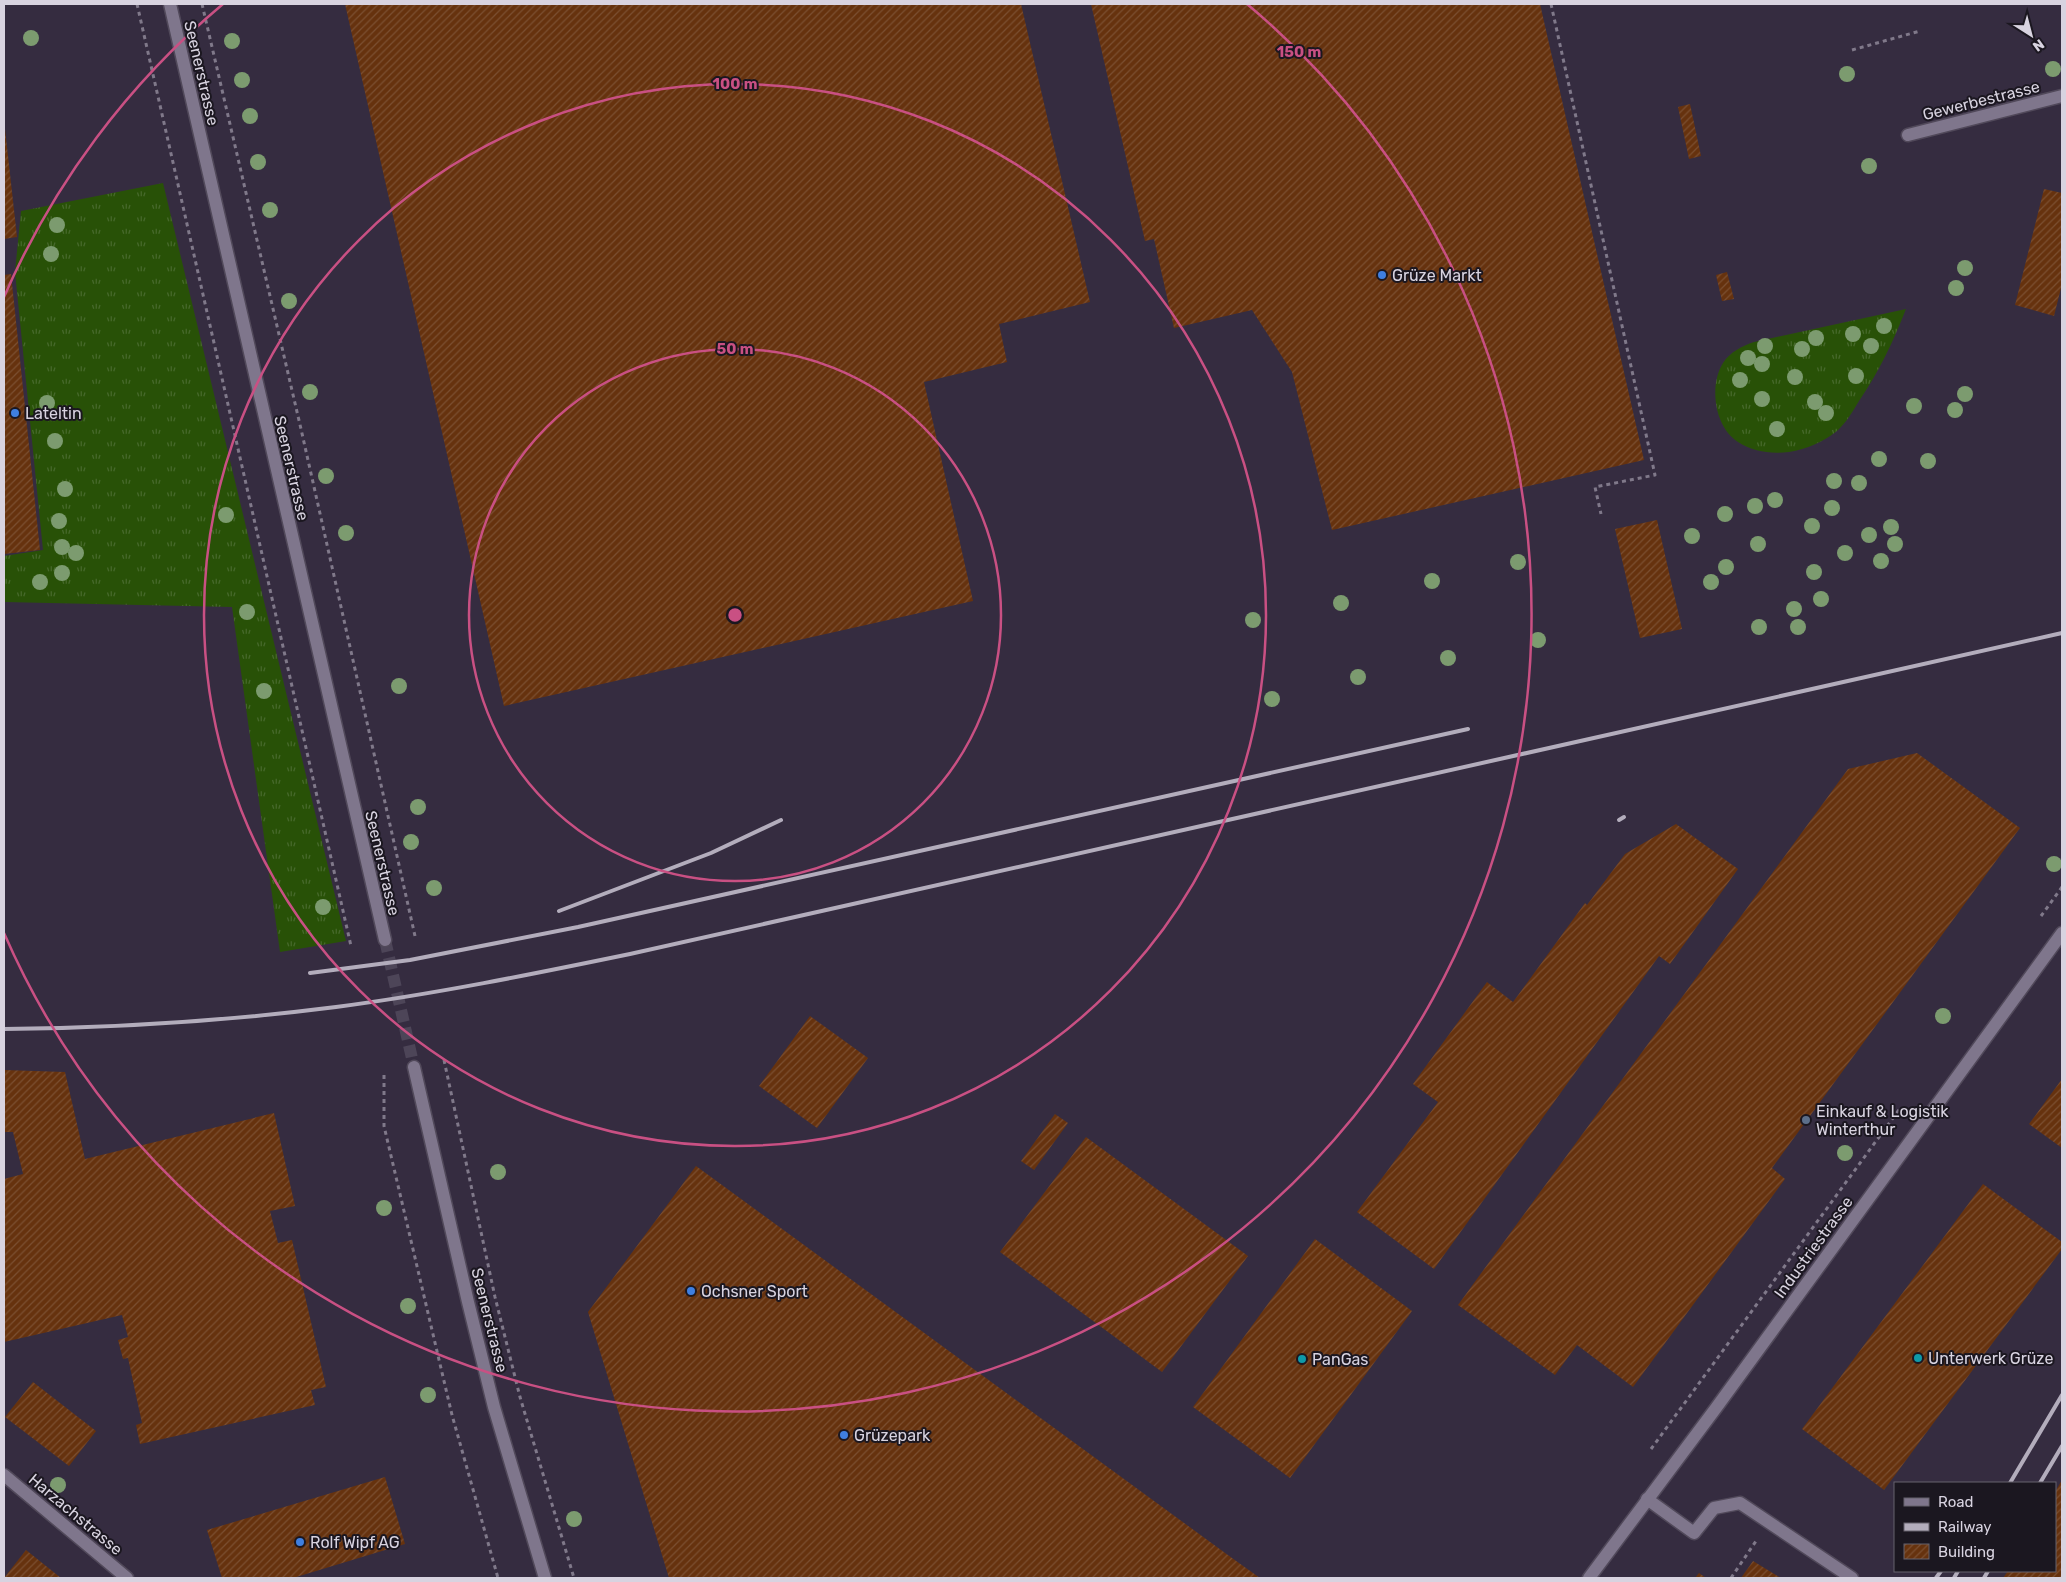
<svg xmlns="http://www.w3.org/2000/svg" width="2066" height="1582" font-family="Rubik,sans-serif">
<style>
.grass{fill:url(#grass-tufts)}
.building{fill:url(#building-hatch)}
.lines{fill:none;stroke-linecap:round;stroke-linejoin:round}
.secondary-tunnel{stroke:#4d4558;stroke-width:12;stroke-dasharray:12 6;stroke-linecap:butt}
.lane-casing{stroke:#51495a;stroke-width:15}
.street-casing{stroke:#51495a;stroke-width:15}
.secondary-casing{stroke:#51495a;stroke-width:15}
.path{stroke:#80798a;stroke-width:3;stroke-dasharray:4 4;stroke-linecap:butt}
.lane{stroke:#7f768c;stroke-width:12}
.street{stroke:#7f768c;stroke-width:12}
.secondary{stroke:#7f768c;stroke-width:12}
.rail{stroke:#b3adbc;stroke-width:4}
.tree{fill:#7c9b6f}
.ring{fill:none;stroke:#c95083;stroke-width:2.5}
.shop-dot{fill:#3f7fe0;stroke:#1b1720;stroke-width:2}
.service-dot{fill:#5c6f8a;stroke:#1b1720;stroke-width:2}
.culture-dot{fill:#0f9aa8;stroke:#1b1720;stroke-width:2}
.labels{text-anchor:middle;stroke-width:4;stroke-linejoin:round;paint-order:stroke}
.street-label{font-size:16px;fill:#d8d3e0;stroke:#1b1720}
.poi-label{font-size:16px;fill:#d8d3e0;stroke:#1b1720;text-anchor:start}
.centre{fill:#c95083;stroke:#1b1720;stroke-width:2.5}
.ring-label{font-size:15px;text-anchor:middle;font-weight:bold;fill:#c95083;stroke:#1b1720;stroke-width:4;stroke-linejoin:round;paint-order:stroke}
</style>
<defs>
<pattern id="grass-tufts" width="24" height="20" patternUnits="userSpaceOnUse" patternTransform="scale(1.25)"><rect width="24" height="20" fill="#285107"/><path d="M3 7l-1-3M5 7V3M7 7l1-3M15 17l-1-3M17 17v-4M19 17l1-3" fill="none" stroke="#46692b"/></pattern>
<pattern id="building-hatch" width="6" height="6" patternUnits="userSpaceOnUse" patternTransform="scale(1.25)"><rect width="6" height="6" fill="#66320e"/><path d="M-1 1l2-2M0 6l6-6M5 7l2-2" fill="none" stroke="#7b4f31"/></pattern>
</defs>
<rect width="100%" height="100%" fill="#352c40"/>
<!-- grass -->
<g class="grass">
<polygon points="163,183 346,941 280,952 232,607 4,602 4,556 43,550 15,272 21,211"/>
<path d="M1906 309C1893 342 1879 372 1859 401 1853 411 1846 423 1837 431 1823 442 1807 449 1789 452 1770 454 1754 452 1738 442 1714 427 1709 385 1723 363 1730 352 1742 346 1754 342Z"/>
</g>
<!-- building -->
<g class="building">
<polygon points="345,4 1021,4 1090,302 999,324 1007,362 924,382 973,601 504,706"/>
<polygon points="1091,4 1540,4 1644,460 1332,530 1292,372 1252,310 1174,328 1154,239 1145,241"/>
<polygon points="1690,104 1701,156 1689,159 1678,107"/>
<polygon points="4,120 17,237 4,239"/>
<polygon points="2044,189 2062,193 2062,284 2054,316 2015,305"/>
<polygon points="1727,272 1734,299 1722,301 1716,275"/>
<polygon points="11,274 40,550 4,554 4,275"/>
<polygon points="1657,520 1682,629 1640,638 1615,529"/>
<polygon points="1917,753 2020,828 1772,1168 1785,1179 1633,1387 1577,1345 1555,1375 1458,1305 1848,769"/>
<polygon points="1676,824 1738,869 1670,964 1659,956 1434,1269 1357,1212 1438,1102 1413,1084 1487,982 1513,1002 1585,903 1587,905 1625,854"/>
<polygon points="810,1016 868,1058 817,1128 759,1086"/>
<polygon points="4,1070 65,1072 85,1159 274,1113 295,1206 270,1211 278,1243 292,1240 326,1387 311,1390 315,1405 140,1444 136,1425 142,1423 128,1358 123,1359 118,1340 128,1337 122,1315 4,1342 4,1179 23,1174 13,1132 4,1132"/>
<polygon points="2062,1079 2062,1148 2029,1124"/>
<polygon points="1055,1114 1068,1123 1034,1170 1021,1161"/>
<polygon points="1086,1137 1248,1256 1162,1372 1000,1252"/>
<polygon points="696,1166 1232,1558 1260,1578 669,1578 588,1312"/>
<polygon points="1983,1184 2062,1242 2062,1249 1884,1490 1802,1429"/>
<polygon points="1315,1239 1412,1311 1290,1478 1193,1407"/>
<polygon points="33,1382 96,1431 69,1466 5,1417"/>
<polygon points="385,1477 405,1544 293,1578 222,1578 207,1530"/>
<polygon points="2062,1480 2062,1578 2003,1578 2008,1571 2055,1571 2055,1492"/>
<polygon points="26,1550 61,1578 4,1578"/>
<polygon points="1753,1561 1781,1578 1741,1578"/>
<polygon points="1699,1573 1706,1578 1695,1578"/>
</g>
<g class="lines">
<!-- secondary-tunnel -->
<polyline class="secondary-tunnel" points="385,940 414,1067"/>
<defs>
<g id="lane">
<polyline points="1908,135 2062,96"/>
<polyline points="1647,1499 1694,1533 1714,1508 1740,1503 1852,1578"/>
</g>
<polyline id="street" points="4,1475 127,1578"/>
<g id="secondary">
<polyline points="170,4 385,940"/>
<polyline points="414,1067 468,1302 494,1407 545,1578"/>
<polyline points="1589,1578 1716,1408 2062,933"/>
</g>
</defs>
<!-- lane casing -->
<use href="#lane" class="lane-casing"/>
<!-- street casing -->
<use href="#street" class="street-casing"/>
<!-- secondary casing -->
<use href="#secondary" class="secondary-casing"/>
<!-- path -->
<g class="path">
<polyline points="137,4 351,946"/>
<polyline points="202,4 301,429 415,936"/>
<polyline points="1551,4 1655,475 1595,487 1601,514"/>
<polyline points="1852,50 1920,31"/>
<polyline points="2041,916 2062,887"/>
<polyline points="444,1060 495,1297 520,1397 574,1578"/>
<polyline points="384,1075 384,1126 452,1415 498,1578"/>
<polyline points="1651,1449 1901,1107"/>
<polyline points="1731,1578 1756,1541"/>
</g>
<!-- lane -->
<use href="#lane" class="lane"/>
<!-- street -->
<use href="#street" class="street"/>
<!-- secondary -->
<use href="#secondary" class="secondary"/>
<!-- rail -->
<g class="rail">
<polyline points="1619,820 1624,817"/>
<polyline points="559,911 711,853 781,820"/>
<polyline points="310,973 410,960 578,927 1468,729"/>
<path d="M4 1029C115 1028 226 1021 336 1007 435 994 533 974 630 954L2062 633"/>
<polyline points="2010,1483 2062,1395"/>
<polyline points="2040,1483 2062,1446"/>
<polyline points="1936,1578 1941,1571"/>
<polyline points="1954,1578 1958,1571"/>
<polyline points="1984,1578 1988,1571"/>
</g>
</g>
<!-- trees -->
<g class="tree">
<circle cx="31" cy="38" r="8"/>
<circle cx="232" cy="41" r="8"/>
<circle cx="2053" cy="69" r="8"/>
<circle cx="1847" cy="74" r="8"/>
<circle cx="242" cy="80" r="8"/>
<circle cx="250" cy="116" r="8"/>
<circle cx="258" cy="162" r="8"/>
<circle cx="1869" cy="166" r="8"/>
<circle cx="270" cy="210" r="8"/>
<circle cx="57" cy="225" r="8"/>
<circle cx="51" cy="254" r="8"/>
<circle cx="1965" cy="268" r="8"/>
<circle cx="1956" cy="288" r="8"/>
<circle cx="289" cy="301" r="8"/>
<circle cx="1884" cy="326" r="8"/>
<circle cx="1853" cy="334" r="8"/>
<circle cx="1816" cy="338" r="8"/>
<circle cx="1765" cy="346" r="8"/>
<circle cx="1871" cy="346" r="8"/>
<circle cx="1802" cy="349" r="8"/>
<circle cx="1748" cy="358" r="8"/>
<circle cx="1762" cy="364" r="8"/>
<circle cx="1856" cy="376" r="8"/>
<circle cx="1795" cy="377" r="8"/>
<circle cx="1740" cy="380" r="8"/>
<circle cx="310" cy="392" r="8"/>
<circle cx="1965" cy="394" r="8"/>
<circle cx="1762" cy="399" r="8"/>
<circle cx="1815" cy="402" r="8"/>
<circle cx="47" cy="403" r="8"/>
<circle cx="1914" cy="406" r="8"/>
<circle cx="1955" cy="410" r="8"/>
<circle cx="1826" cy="413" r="8"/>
<circle cx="1777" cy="429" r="8"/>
<circle cx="55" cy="441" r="8"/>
<circle cx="1879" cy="459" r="8"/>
<circle cx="1928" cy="461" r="8"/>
<circle cx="326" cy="476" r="8"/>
<circle cx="1834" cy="481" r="8"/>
<circle cx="1859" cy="483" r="8"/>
<circle cx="65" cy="489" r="8"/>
<circle cx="1775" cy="500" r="8"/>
<circle cx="1755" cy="506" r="8"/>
<circle cx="1832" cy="508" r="8"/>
<circle cx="1725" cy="514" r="8"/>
<circle cx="226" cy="515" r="8"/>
<circle cx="59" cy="521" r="8"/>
<circle cx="1812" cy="526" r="8"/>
<circle cx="1891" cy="527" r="8"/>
<circle cx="346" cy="533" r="8"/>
<circle cx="1869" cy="535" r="8"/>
<circle cx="1692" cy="536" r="8"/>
<circle cx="1758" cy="544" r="8"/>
<circle cx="1895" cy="544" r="8"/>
<circle cx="62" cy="547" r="8"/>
<circle cx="76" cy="553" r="8"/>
<circle cx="1845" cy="553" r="8"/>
<circle cx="1881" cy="561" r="8"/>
<circle cx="1518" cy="562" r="8"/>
<circle cx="1726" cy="567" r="8"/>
<circle cx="1814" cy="572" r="8"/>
<circle cx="62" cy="573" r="8"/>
<circle cx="1432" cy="581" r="8"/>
<circle cx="40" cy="582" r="8"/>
<circle cx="1711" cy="582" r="8"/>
<circle cx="1821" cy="599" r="8"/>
<circle cx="1341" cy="603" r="8"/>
<circle cx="1794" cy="609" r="8"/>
<circle cx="247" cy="612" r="8"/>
<circle cx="1253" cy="620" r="8"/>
<circle cx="1759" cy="627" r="8"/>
<circle cx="1798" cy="627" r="8"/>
<circle cx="1538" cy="640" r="8"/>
<circle cx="1448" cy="658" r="8"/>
<circle cx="1358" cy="677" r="8"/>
<circle cx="399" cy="686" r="8"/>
<circle cx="264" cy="691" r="8"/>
<circle cx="1272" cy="699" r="8"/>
<circle cx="418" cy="807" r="8"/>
<circle cx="411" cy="842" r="8"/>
<circle cx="2054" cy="864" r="8"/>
<circle cx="434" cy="888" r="8"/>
<circle cx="323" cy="907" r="8"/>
<circle cx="1943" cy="1016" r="8"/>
<circle cx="1845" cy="1153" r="8"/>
<circle cx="498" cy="1172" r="8"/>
<circle cx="384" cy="1208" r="8"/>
<circle cx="408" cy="1306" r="8"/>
<circle cx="428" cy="1395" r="8"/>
<circle cx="58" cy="1485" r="8"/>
<circle cx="574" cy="1519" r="8"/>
</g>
<!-- distance rings -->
<g class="ring">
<circle cx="735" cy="615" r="266"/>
<circle cx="735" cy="615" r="531"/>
<path d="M4 297A797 797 0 0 1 223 4M1247 4A797 797 0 1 1 4 933"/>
</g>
<!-- markers -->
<g class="shop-dot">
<circle cx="1382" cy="275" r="5"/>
<circle cx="15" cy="413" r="5"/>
<circle cx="691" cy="1291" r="5"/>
<circle cx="844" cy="1435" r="5"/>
<circle cx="300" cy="1542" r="5"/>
</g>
<circle class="service-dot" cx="1806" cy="1120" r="5"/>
<g class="culture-dot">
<circle cx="1918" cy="1358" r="5"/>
<circle cx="1302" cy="1359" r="5"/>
</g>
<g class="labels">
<!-- street labels -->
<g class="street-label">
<text transform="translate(202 73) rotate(77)" y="6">Seenerstrasse</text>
<text transform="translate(1981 100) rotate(-14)" y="6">Gewerbestrasse</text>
<text transform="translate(292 468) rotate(77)" y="6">Seenerstrasse</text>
<text transform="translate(383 863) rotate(77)" y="6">Seenerstrasse</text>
<text transform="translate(1813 1247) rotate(-54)" y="6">Industriestrasse</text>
<text transform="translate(490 1320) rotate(76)" y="6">Seenerstrasse</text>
<text transform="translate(76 1514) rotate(40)" y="6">Harzachstrasse</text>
</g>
<!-- poi labels -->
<g class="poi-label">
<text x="1392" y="281">Grüze Markt</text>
<text x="25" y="419">Lateltin</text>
<text x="1816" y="1117">Einkauf &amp; Logistik<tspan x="1816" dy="18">Winterthur</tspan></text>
<text x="701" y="1297">Ochsner Sport</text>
<text x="1928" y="1364">Unterwerk Grüze</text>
<text x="1312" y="1365">PanGas</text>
<text x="854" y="1441">Grüzepark</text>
<text x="310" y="1548">Rolf Wipf AG</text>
</g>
</g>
<circle cx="735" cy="615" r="8" class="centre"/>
<g class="ring-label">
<text x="1299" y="57">150 m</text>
<text x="735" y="89">100 m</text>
<text x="735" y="354">50 m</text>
</g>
<!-- border -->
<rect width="2066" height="1582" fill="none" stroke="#d8d3e0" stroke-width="10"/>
<!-- legend -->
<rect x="1894" y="1482" width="162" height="90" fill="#1b1720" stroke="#67626d"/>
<rect x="1904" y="1498" width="25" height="8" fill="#7f768c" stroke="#67626d"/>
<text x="1938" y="1507" font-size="15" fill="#d8d3e0">Road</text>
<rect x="1904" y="1523" width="25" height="8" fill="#b3adbc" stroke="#67626d"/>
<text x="1938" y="1532" font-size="15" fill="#d8d3e0">Railway</text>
<rect x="1904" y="1544" width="25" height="15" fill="url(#building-hatch)" stroke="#67626d"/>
<text x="1938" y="1557" font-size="15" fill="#d8d3e0">Building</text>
<!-- north arrow -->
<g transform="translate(2031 35) rotate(144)" stroke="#1b1720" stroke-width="4" paint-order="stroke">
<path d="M0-4L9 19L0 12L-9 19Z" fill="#d8d3e0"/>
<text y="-8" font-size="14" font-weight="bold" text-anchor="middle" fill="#d8d3e0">N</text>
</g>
</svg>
